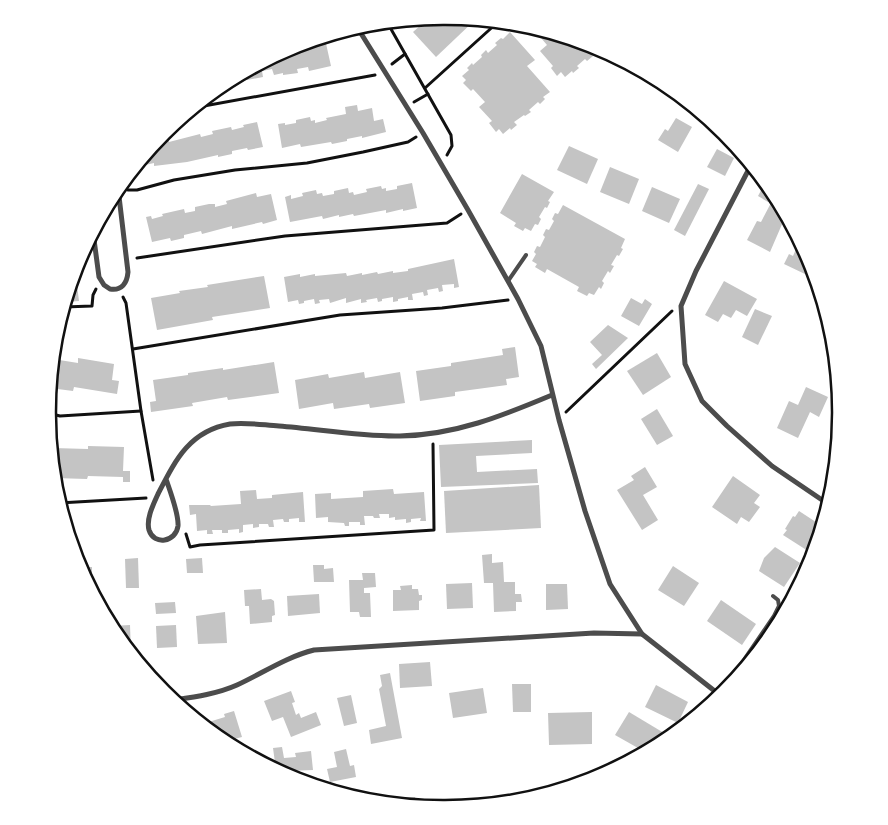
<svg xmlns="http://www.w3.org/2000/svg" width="888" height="825" font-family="Arial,sans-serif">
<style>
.building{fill:#c4c4c4}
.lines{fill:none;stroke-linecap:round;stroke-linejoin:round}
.path{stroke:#111;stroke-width:3}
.service{stroke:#4c4c4c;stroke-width:4}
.minor{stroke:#4c4c4c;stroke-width:5}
.rim{fill:none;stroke:#111;stroke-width:2.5}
</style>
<rect width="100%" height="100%" fill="#fff"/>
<!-- building -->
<g class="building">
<polygon points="444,16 476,19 436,57 413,32 429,18"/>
<polygon points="527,25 596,47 599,48 592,54 593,56 587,61 585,59 577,66 579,68 573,73 572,71 565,77 561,72 557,76 551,68 553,66 540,51 547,45 536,32 533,35 525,27"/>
<polygon points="510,32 535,60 527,66 550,92 543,97 545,99 540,104 538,102 529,110 531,112 525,116 524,115 514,122 517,125 511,130 510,128 503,134 499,129 496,132 489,123 492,121 479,107 485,102 473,89 471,91 463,83 466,80 462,76 469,70 467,68 472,63 473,65 482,57 481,55 486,50 488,53 497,45 495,43 501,38 503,39"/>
<polygon points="325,39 331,66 309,71 308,67 297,69 298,73 283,75 283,73 274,75 272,69 262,71 263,77 247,80 245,72 293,46 293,49 298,48 297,45"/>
<polygon points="357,105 358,111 372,108 374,121 383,119 386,132 362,138 362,136 347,139 347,141 332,144 331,142 301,147 300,144 282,148 278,124 285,123 285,125 296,123 296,120 310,117 311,121 315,120 315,123 327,120 326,118 346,114 345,107"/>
<polygon points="676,118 692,127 678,152 658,140 665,129 668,131"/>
<polygon points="257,122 263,147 248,150 247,148 232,151 232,154 218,157 218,155 187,162 154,166 154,163 136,167 159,138 164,137 165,141 169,140 169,142 200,134 201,137 213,134 212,131 231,127 232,130 244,127 243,125"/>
<polygon points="569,146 598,159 587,184 557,170"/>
<polygon points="717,149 734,158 725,176 707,167"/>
<polygon points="610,167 639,179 629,204 600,192"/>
<polygon points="522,174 554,192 548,201 550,202 547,208 545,207 539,217 541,219 538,225 535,224 531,231 525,228 523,231 514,226 516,223 500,213"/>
<polygon points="412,183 417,208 403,211 403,209 386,213 386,210 354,216 353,214 339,217 339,215 323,219 322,216 290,222 285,197 291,195 291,199 303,196 302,193 316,190 317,194 322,193 323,196 334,194 334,191 348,188 349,193 353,192 354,195 367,192 366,189 381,186 382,189 386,188 386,191 397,189 397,186"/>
<polygon points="765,183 773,192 768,202 758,196"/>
<polygon points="698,184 709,189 685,236 674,230"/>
<polygon points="652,187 680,199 669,223 642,211"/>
<polygon points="256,193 257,197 271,194 277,220 263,224 262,222 232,229 232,226 202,234 201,231 184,235 184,238 171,241 170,238 152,242 146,217 151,216 152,219 163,216 162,214 184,209 185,213 195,211 195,207 209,204 215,204 215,207 227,204 226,201"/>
<polygon points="772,201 780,205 786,215 770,252 747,240 757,221 761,222"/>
<polygon points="563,205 625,239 621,248 623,249 619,256 617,255 611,265 614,266 610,273 608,271 602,281 604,283 601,289 599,287 594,295 589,293 587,296 577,291 579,287 547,269 545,273 535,267 537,264 532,261 536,254 534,252 537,246 540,247 545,237 543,235 546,229 549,230 554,221 552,219 555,213 558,214"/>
<polygon points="799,242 812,266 807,275 784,264 789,254 793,256"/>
<polygon points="454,259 459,287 454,288 454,284 442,285 443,291 439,292 438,288 427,290 428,295 424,296 423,292 412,294 413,300 408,300 408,297 398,299 398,301 393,302 393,297 382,299 382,301 378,302 377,298 366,300 367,302 361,303 361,299 346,303 346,298 330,303 329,299 319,300 320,303 315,304 314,299 304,301 304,303 299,304 298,300 288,302 284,277 300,274 300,277 315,274 315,276 346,273 347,276 362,273 362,275 377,272 378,274 393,271 393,273 408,271 408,269"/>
<polygon points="75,269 79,301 66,302 72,279"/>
<polygon points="264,276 270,308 212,317 213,320 157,330 151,298 180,293 179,291 208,287 207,285"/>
<polygon points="724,281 757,299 747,316 736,310 731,318 723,314 718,322 705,315"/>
<polygon points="631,298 642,304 645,299 652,304 639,326 621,316"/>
<polygon points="755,309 772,316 758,345 742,337"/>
<polygon points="608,325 628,338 596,369 592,364 602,355 590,342"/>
<polygon points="515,347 519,377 506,379 507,385 455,392 455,396 420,401 416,371 451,366 451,363 503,355 502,349"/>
<polygon points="657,353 671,377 643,395 627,371"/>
<polygon points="78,358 114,364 112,380 119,381 117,394 74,387 73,391 50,388 53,359 78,363"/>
<polygon points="274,362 279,393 228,400 227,397 192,403 193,406 151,412 150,402 156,401 153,380 188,375 188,373 223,368 223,370"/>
<polygon points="364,372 365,378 400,372 405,403 370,408 369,404 334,409 333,403 299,409 295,380 328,374 329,378"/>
<polygon points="806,387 828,397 819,417 810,412 798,438 777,428 789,401 798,405"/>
<polygon points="657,409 673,436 657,445 641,419"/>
<polygon points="532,440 532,453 476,456 477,472 537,469 538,483 441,487 439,445"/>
<polygon points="88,446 124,447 123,471 130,471 130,482 123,482 123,477 88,476 87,479 54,478 52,452 53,452 53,448 88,449"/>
<polygon points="645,467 657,487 643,495 658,520 642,530 617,490 634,480 631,476"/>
<polygon points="733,476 760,495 754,503 760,507 749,522 741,517 737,524 712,507"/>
<polygon points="539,485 541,528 446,533 444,491"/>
<polygon points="393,489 394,494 424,492 426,521 420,521 421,518 411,519 411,522 406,523 406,519 395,520 395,517 389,518 389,514 379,514 380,518 374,518 373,516 364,516 365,525 360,525 360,522 349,522 349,526 345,526 344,523 328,522 328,517 316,518 315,494 331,493 331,499 363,497 363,491"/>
<polygon points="256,490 257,499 272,498 272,495 303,492 305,522 299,522 299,518 289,519 289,522 284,522 283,519 273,520 274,527 269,527 268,524 259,524 259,527 253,528 253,524 243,525 243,532 239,533 239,529 228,530 228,533 222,533 222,530 212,530 213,534 207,534 207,530 197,531 196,514 190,515 189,505 210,505 211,506 241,504 240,491"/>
<polygon points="799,511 822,526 819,535 808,551 783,535 787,530 785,529 793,516 795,517"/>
<polygon points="775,547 800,563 784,587 759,571 764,558"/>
<polygon points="492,554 492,563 503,562 504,582 515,582 515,594 521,594 522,602 516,602 516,611 494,612 493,583 484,583 482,555"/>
<polygon points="138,558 139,588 126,588 125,559"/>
<polygon points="202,558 203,573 187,573 186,559"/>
<polygon points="313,565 324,565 324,569 333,568 334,582 314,582"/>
<polygon points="673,566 699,583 684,606 658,590"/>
<polygon points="79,567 92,567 92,582 87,582"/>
<polygon points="362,573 375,573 376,587 364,588 364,593 370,593 371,617 360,617 359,612 350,612 349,580 363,580"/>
<polygon points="472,583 473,608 447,609 446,584"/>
<polygon points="546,584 567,584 568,609 546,610"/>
<polygon points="412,585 412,589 418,589 419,595 422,595 422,600 419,601 419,610 393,611 393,590 401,590 400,586"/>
<polygon points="261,589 262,600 271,599 274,601 275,615 272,616 272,622 250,624 249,606 245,606 244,590"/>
<polygon points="319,594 320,613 288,616 287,596"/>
<polygon points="721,600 756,624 742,645 707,621"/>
<polygon points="175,602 176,613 156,614 155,603"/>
<polygon points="225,612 227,643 198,644 196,616"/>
<polygon points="130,625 131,653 111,626"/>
<polygon points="176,625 177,647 157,648 156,626"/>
<polygon points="430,662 432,686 400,688 399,664"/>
<polygon points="390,673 402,738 371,744 369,730 386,726 379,689 382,686 380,675"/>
<polygon points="512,684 531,684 531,712 513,712"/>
<polygon points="656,685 688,702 678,723 645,707"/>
<polygon points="483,688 487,713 453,718 449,693"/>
<polygon points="291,691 295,702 292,703 296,715 299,713 301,718 316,712 321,725 291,737 283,717 272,721 264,701"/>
<polygon points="351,695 357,723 344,726 337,698"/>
<polygon points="234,711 242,737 226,741 225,738 221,740 202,724 225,717 224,714"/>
<polygon points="592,712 592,744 549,745 548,713"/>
<polygon points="629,712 664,733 655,747 645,752 615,735"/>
<polygon points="282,747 284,758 296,757 295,753 311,751 313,770 288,771 289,777 276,770 273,748"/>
<polygon points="346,749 350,766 354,765 356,777 330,782 327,769 337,767 334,752"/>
<polygon points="415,797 417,806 393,804 392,801"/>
</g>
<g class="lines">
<!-- path -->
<g class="path">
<polyline points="387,22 451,135 452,146 447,155"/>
<polyline points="392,64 405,54"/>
<polyline points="425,88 498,22"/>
<polyline points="414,102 428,94"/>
<polyline points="193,108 375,75"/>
<polyline points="128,190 137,190 174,180 235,170 307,163 363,152 408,142 416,137"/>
<polyline points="137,258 285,236 447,223 461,214"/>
<polyline points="123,297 126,303 141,411 153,480"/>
<polyline points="64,307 92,306 93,295 96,289"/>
<polyline points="133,349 340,315 442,308 508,300"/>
<polyline points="566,412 672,311"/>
<polyline points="48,413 60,416 141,411"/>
<polyline points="59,503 146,498"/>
<polyline points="186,534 190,547 200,545 434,530 433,444"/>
</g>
<!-- service -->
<g class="service">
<polyline points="508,281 526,255"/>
<polyline points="720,695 774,616 779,606 778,600 773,596"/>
</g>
<!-- minor -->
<g class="minor">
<polyline points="357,27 423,133 468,210 518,299 541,346 559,420 585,511 610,584 642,634"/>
<polyline points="751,165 696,271 681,306 685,364 702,401 727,426 772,466 828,504"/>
<path d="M93 232 99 277 104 285 110 289C122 291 127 283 128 272L118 188"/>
<path d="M166 479C170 491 179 514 178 526 176 542 154 546 149 530 146 519 153 505 158 494 175 461 189 431 230 424 246 422 263 425 279 426 318 429 362 437 400 436 455 435 502 416 552 395"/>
<path d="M173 700C194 697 217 694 237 685 263 673 286 657 314 650L594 633 642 634 721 696"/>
</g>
</g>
<!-- crop -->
<path d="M0 0H888V825H0ZM443 25H445A387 387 0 0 1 832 412V413A387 387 0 0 1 445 800H443A387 387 0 0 1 56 413V412A387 387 0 0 1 443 25Z" fill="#fff" fill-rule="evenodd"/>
<path class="rim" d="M443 25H445A387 387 0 0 1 832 412V413A387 387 0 0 1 445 800H443A387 387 0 0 1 56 413V412A387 387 0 0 1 443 25Z"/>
</svg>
